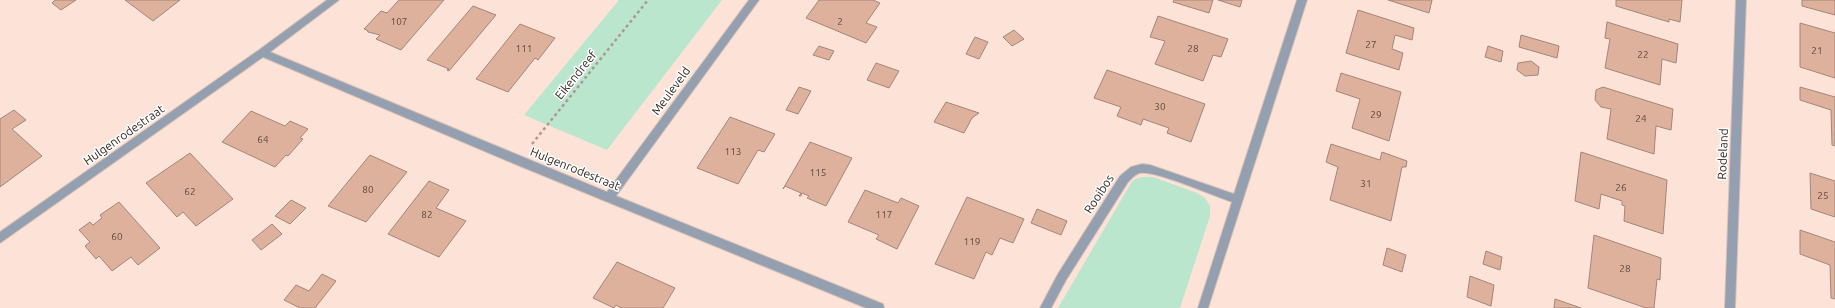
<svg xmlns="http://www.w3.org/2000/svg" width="1835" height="308" font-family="Ubuntu,sans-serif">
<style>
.green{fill:#b9e6cc}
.building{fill:#deb19c;stroke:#a38679}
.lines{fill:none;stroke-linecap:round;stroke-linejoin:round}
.minor-casing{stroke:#d8c1b6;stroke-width:2}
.path{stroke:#ae9a90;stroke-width:2.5;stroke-dasharray:3 3;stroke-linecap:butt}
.minor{fill:#94a0b0;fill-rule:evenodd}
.labels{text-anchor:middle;stroke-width:3;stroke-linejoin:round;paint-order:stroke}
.number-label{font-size:10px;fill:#5d4a40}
.street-label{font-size:12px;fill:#322721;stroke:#fff}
</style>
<rect width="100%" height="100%" fill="#fde3d7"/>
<!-- green -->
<g class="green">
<polygon points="619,0 722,0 607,150 524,115"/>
<polygon points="1142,177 1153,177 1197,193 1205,198 1210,206 1210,216 1180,308 1058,308 1131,183 1135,179"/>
</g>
<!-- building -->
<g class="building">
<polygon points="55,0 76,0 61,10 52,3"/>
<polygon points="125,0 180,0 153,21"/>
<polygon points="399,0 444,0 401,50 376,39 380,35 368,32 367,30 364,29 381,11 387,13"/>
<polygon points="819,0 873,0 880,3 866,23 877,27 866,43 806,18"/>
<polygon points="1174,0 1213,0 1209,13 1173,2"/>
<polygon points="1218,0 1242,0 1240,7"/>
<polygon points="1388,0 1432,0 1429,13"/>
<polygon points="1616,0 1682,0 1680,22 1669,19 1669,22 1616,6"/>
<polygon points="1802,0 1835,0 1835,15 1802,6"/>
<polygon points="473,6 496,15 449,71 447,70 449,69 427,60"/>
<polygon points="1358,10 1414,28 1412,40 1395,35 1392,49 1403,53 1399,70 1346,53"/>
<polygon points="1158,16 1228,39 1221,57 1213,55 1203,81 1155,64 1165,41 1150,37"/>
<polygon points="1607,22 1678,44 1676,63 1662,59 1660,85 1605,68 1610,39 1605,38"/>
<polygon points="1800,23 1835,33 1835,78 1800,67"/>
<polygon points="520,24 555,38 538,60 535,58 508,92 476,79"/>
<polygon points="1014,30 1024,39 1012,46 1003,37"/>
<polygon points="1521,35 1559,46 1557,58 1519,47"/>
<polygon points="975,37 988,42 979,59 966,54"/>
<polygon points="819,46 834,51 829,60 813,55"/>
<polygon points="1488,46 1503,51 1501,62 1485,57"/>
<polygon points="1531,61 1539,67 1538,75 1525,76 1517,70 1518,63"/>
<polygon points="876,63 899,71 889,88 867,80"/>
<polygon points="1107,70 1205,104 1191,142 1167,133 1169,128 1143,119 1141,125 1117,116 1121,107 1094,98"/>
<polygon points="1341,73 1401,92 1389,141 1352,128 1360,99 1336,91"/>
<polygon points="799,87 811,91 798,114 786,110"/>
<polygon points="1603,87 1673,109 1671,130 1656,126 1654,154 1607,139 1611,109 1601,107 1595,100 1596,90"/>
<polygon points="1800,87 1835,97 1835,146 1832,145 1831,110 1800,100"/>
<polygon points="946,102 979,113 972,118 964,133 934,122"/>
<polygon points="14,110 26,120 12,129 42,156 0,187 0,119"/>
<polygon points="251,111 285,126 290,121 308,129 300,138 303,139 288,156 286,155 275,167 222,142"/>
<polygon points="730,117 775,134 764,152 758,150 738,184 697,168"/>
<polygon points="810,142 852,158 826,206 807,198 809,196 802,193 801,196 799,196 801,193 785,186 783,189"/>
<polygon points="1331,144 1380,160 1382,152 1407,161 1406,167 1402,167 1391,221 1330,200 1338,167 1326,162"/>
<polygon points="1581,152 1667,180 1663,234 1624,221 1625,206 1622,205 1622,201 1601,194 1599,209 1575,201"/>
<polygon points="190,153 233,199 196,226 183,212 177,217 146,183"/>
<polygon points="370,155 407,172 366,222 328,206"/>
<polygon points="1810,173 1835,181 1835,217 1811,209"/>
<polygon points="429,181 449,190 436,208 466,221 439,257 388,234"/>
<polygon points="865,190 898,203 901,198 919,206 897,249 876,239 879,235 848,222"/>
<polygon points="967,197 1024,219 1013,243 1000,238 992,255 986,252 974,279 935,264"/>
<polygon points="291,200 306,208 290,224 275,216"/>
<polygon points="119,202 160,248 138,265 131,257 112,271 99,256 96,259 85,246 90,242 79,230 90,222 93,225 102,218 100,215"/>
<polygon points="1037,209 1067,221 1061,235 1031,223"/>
<polygon points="272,224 282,234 261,250 252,240"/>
<polygon points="1800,230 1835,242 1835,299 1831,298 1830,265 1800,254"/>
<polygon points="1594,235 1661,258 1660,280 1657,279 1654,308 1646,308 1588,288"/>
<polygon points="1387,248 1406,255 1402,272 1383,265"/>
<polygon points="1486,251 1502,257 1500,270 1483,264"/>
<polygon points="617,262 675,288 663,308 622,308 616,305 614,308 593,298"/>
<polygon points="322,274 336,281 315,308 300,308 284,300 296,285 309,291"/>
<polygon points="1470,276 1494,285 1491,306 1467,297"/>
<polygon points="1555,299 1581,308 1554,308"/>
</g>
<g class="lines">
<defs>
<g id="minor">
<polygon points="327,0 339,0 270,52 607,192 749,0 759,0 616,196 883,304 884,308 866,308 515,164 263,57 0,243 0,232 259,50"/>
<path d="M1297 0H1307L1208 308H1198L1232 202C1214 196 1155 170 1140 173 1135 174 1131 179 1128 182L1066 280 1051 308H1040L1058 274 1120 176 1131 167 1142 164 1150 165 1234 194Z"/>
<polygon points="1736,0 1746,0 1735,308 1725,308"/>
</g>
</defs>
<!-- minor casing -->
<use href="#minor" class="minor-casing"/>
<!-- path -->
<polyline class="path" points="532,144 648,0"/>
<!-- minor -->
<use href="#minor" class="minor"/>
</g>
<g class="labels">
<!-- number labels -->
<g class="number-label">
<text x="399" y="25">107</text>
<text x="840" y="25">2</text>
<text x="1371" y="48">27</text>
<text x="524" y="52">111</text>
<text x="1193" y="52">28</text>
<text x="1817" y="54">21</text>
<text x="1643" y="58">22</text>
<text x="1160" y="110">30</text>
<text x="1376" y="118">29</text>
<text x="1641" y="122">24</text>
<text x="263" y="143">64</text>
<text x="733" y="155">113</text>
<text x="818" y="176">115</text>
<text x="1366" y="187">31</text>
<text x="1621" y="191">26</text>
<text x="368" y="193">80</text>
<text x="190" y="195">62</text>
<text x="1823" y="199">25</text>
<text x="427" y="218">82</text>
<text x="884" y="218">117</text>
<text x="117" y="240">60</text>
<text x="972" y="245">119</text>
<text x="1625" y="272">28</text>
</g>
<!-- street labels -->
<g class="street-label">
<text transform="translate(576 75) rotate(-51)" y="4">Eikendreef</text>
<text transform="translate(671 91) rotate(-54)" y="4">Meuleveld</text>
<text transform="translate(124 135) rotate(-35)" y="4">Hulgenrodestraat</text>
<text transform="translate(1723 154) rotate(-88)" y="4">Rodeland</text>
<text transform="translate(575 169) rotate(22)" y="4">Hulgenrodestraat</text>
<text transform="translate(1099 194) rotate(-57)" y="4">Rooibos</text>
</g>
</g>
</svg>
